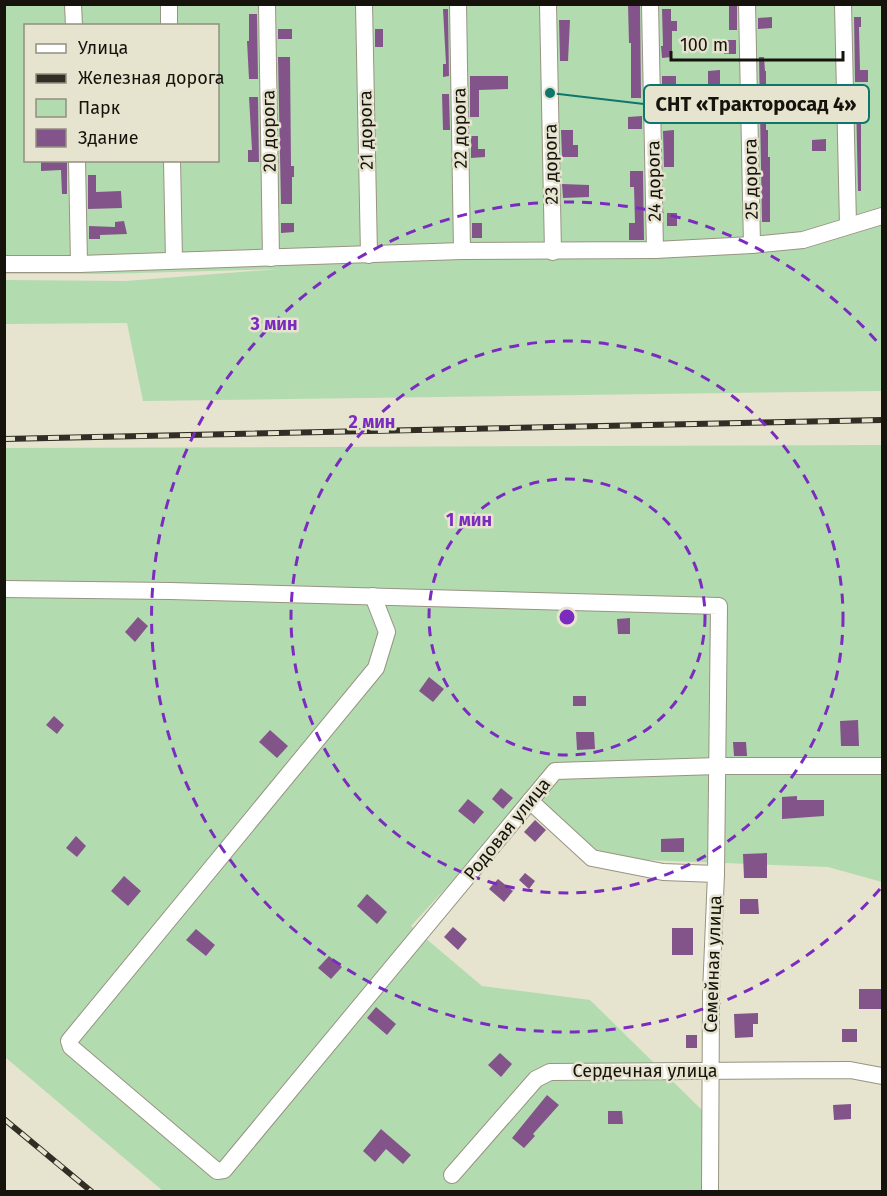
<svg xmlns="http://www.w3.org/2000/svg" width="887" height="1196" font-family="'Fira Sans',sans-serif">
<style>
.green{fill:#b3dbb0;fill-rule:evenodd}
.building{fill:#835489}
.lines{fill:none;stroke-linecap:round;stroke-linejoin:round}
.minor-casing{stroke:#979481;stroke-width:18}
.minor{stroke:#fff;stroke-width:16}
.rail-casing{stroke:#302e25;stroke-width:6}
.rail{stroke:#e6e3cf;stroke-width:4;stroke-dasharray:11;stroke-linecap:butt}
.ring{fill:none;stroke:#7b2cbf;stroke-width:3;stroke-dasharray:10 8}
.labels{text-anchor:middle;stroke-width:5;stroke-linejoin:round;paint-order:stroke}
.street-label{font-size:18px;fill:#15130c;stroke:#e6e3cf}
.centre{fill:#7b2cbf;stroke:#e6e3cf;stroke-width:3}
.ring-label{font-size:18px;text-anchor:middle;font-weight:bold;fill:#7b2cbf;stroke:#e6e3cf;stroke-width:5;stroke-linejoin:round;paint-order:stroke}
.leader{fill:none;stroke:#0f766e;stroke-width:2}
.callout-dot{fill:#0f766e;stroke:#e6e3cf;stroke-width:2}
.callout{fill:#e6e3cf;stroke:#0f766e;stroke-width:2}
.callout-label{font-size:20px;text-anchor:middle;font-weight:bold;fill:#15130c}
</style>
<rect width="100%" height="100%" fill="#e6e3cf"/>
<!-- green -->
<g class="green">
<path d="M5 5H882V391L143 401 127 323 5 324V280L126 281 280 269 102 274H5ZM26 26H218V160H26Z"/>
<polygon points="882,445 882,882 828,867 592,858 528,799 411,926 482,986 590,1000 706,1114 704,1191 163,1191 5,1057 4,448"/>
</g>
<!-- building -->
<g class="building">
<polygon points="628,4 640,4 641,98 631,98 631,43 629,43"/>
<rect x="729" y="4" width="8" height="26"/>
<polygon points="443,9 448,9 449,76 443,77 443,64 446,64"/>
<polygon points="662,9 671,9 671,21 677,21 677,31 672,31 672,57 662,58 661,46 663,46"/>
<polygon points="249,14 257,14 258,79 249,79 247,41 249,41"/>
<polygon points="772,17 772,28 758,29 758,18"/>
<polygon points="854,17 861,17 861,27 859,27 860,70 868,70 868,82 855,82"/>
<polygon points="559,20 570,20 568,61 560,61"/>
<rect x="278" y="29" width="14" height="10"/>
<rect x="375" y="29" width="8" height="18"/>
<polygon points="723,40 736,40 736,54 724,54"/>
<polygon points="278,57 290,57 291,166 294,166 294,177 292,177 292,204 281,204"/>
<polygon points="759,57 764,57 765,71 766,71 766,130 768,130 768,157 770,157 770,222 762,222"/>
<polygon points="720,70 720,84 708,85 708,71"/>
<polygon points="470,76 508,76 508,89 479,90 479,117 470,117"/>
<polygon points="662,76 676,76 676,86 662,87"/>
<polygon points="442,94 449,94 450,130 443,130"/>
<polygon points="249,97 258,97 259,162 248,162 248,150 252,150"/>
<polygon points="856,100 861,100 861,191 858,191"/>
<polygon points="642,116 642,129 628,129 628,117"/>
<polygon points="561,130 573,130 573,145 578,145 578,157 562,157"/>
<polygon points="674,130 674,167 664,167 663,131"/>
<polygon points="471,136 478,136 478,149 485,149 485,157 471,158"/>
<polygon points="826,139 826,151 812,151 812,140"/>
<polygon points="41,160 67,160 67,194 62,194 61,170 41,171"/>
<polygon points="630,171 643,171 644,240 629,240 629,223 635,223 634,187 630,187"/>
<polygon points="88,175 96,175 96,192 121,191 122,208 88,209"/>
<polygon points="562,184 589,185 589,197 563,198"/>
<rect x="667" y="213" width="10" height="13"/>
<polygon points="124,221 127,234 100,235 100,239 89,239 89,226 115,227 115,222"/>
<polygon points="281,223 294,223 294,232 281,233"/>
<rect x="472" y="223" width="10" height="15"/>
<polygon points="138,617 148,626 135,642 125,632"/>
<polygon points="630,618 630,634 618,634 617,619"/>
<polygon points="429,677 444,689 433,702 419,691"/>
<rect x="573" y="696" width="13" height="10"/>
<polygon points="54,716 64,725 57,734 46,725"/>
<polygon points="858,720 859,746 841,746 840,721"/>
<polygon points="270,730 288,746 277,758 259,742"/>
<polygon points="576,732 594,732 595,749 577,750"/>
<polygon points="733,742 746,742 747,756 734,756"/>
<polygon points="501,788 513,798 503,809 492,799"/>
<polygon points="797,796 797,800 824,800 824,816 782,819 782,797"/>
<polygon points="468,799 484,812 474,824 458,811"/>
<polygon points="535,820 546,830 535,842 524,832"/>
<polygon points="76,836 86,846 77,857 66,848"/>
<polygon points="684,838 684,852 661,852 661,839"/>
<polygon points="767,853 767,878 744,878 743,854"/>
<polygon points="525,873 535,881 529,889 519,880"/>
<polygon points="124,876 141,891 128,906 111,891"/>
<polygon points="498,879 513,891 504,902 489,889"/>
<polygon points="367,894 387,912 377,924 357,906"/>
<polygon points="740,899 758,899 759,914 740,914"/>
<polygon points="453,927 467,939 458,950 444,937"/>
<rect x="672" y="928" width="21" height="27"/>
<polygon points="196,929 215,945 206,956 186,940"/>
<polygon points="329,956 342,967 331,979 318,968"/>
<rect x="859" y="989" width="23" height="20"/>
<polygon points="376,1007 396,1024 387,1035 367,1018"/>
<polygon points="758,1013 758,1024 753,1024 753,1037 735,1038 734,1014"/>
<rect x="842" y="1029" width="15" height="13"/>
<rect x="686" y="1035" width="11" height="13"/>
<polygon points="500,1053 512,1064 501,1077 488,1065"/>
<polygon points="547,1095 559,1105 533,1134 535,1136 524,1148 512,1138"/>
<polygon points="851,1104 851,1119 834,1120 833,1105"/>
<polygon points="608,1111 622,1111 623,1124 608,1124"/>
<polygon points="381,1129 411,1155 403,1164 386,1149 375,1162 363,1151"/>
</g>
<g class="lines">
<defs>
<g id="minor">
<polyline points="73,4 74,26"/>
<polyline points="169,4 169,26"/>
<polyline points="267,4 271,258"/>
<polyline points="364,4 369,255"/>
<polyline points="458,4 462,251"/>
<polyline points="548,4 553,252"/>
<polyline points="650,4 655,250"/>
<polyline points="747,4 752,245"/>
<polyline points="843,4 848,225"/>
<polyline points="77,160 79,264"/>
<polyline points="172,160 174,260"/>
<polyline points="4,264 79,264 462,251 655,250 752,245 803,240 882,216"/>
<polyline points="4,589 170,591 719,606 716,874"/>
<polyline points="373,596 387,632 376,668 69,1041 71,1047 217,1171 224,1170 555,771 718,766 882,766"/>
<polyline points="530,801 592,858 663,872 716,874 711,993 710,1192"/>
<polyline points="452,1175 536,1079 550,1072 850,1070 882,1076"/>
</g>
</defs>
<!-- minor casing -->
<use href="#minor" class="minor-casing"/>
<!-- minor -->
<use href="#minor" class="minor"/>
<defs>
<g id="rail">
<polyline points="4,439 882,420"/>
<polyline points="4,1119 92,1192"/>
</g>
</defs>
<!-- rail casing -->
<use href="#rail" class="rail-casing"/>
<!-- rail -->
<use href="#rail" class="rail"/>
</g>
<!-- distance rings -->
<g class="ring">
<circle cx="567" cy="617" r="138"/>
<circle cx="567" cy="617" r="276"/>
<path d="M880 889A415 415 0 1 1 880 345"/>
</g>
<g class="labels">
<!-- street labels -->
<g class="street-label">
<text transform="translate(460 128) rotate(-91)" y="6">22 дорога</text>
<text transform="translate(366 130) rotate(-91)" y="6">21 дорога</text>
<text transform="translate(269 131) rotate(-91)" y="6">20 дорога</text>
<text transform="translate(551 164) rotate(-91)" y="6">23 дорога</text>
<text transform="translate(751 179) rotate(-91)" y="6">25 дорога</text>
<text transform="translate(654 181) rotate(-91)" y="6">24 дорога</text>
<text transform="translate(507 829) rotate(-51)" y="6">Родовая улица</text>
<text transform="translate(713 964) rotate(-88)" y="6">Семейная улица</text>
<text x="645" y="1077">Сердечная улица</text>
</g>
</g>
<circle cx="567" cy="617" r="9" class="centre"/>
<g class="ring-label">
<text x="274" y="330">3 мин</text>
<text x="372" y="428">2 мин</text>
<text x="469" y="526">1 мин</text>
</g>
<!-- callouts -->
<path class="leader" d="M550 93L644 104"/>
<circle class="callout-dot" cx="550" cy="93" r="6"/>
<rect class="callout" x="644" y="85" width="225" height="38" rx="6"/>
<g class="callout-label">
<text x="756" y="111">СНТ «Тракторосад 4»</text>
</g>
<!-- border -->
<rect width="887" height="1196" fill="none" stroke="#15130c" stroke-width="12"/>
<!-- legend -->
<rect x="24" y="24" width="195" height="138" fill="#e6e3cf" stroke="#929081" stroke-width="1.5"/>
<rect x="36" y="44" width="30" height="9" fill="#ffffff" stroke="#929081" stroke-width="1.5"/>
<text x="78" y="54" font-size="18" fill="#15130c">Улица</text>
<rect x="36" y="74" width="30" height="9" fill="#302e25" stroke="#929081" stroke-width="1.5"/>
<text x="78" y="84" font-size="18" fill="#15130c">Железная дорога</text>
<rect x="36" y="99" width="30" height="18" fill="#b3dbb0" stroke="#929081" stroke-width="1.5"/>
<text x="78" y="114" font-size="18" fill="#15130c">Парк</text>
<rect x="36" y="129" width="30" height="18" fill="#835489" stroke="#929081" stroke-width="1.5"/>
<text x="78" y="144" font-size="18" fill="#15130c">Здание</text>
<!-- scale -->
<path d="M671 51v9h172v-9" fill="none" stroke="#15130c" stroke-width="3"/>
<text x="680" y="51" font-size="18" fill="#15130c" stroke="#e6e3cf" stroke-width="4.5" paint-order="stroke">100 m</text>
</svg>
